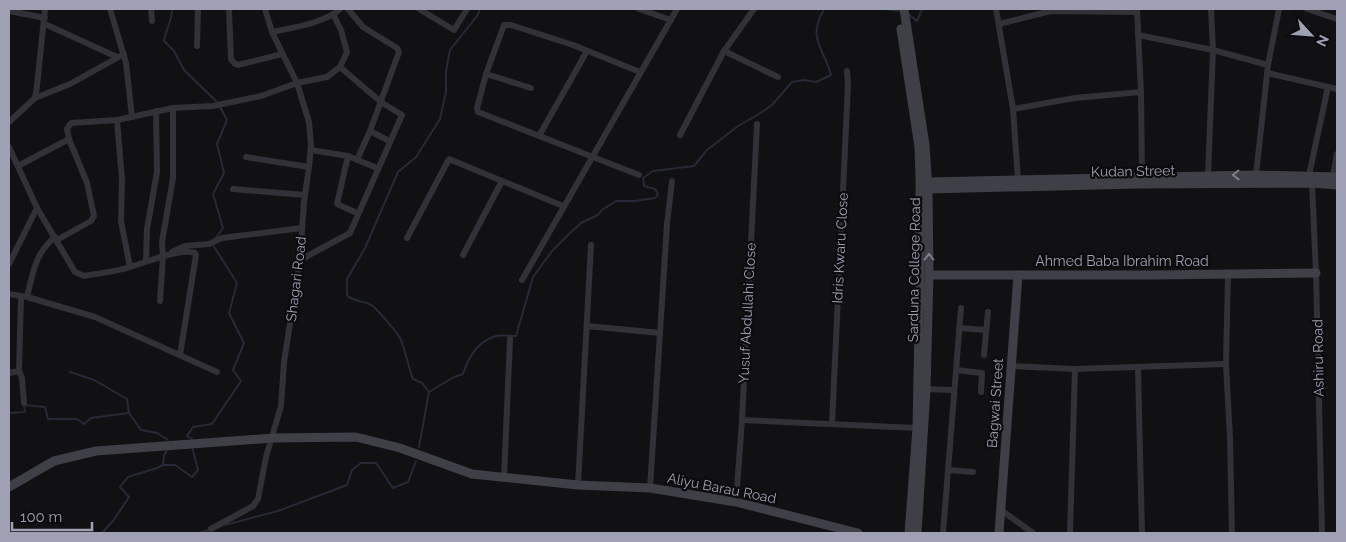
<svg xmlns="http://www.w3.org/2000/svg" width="1346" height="542" font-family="Raleway,sans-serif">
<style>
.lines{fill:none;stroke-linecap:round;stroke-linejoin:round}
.stream{stroke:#262a36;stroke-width:2}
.street{stroke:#323137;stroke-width:6}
.secondary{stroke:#3f3f47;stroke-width:9}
.oneway{stroke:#7e7e8e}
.labels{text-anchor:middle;stroke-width:4.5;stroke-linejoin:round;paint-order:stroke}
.street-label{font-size:14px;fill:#a0a0b4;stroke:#0c0b0d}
</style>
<rect width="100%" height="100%" fill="#111012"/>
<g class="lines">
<!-- stream -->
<g class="stream">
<path d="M172 9C172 21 166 29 164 41L174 51 184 70 218 103"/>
<polyline points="884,9 900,11"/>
<polyline points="907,13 917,21 922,9"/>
<polyline points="215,239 223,228 213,194 224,173 217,144 227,120 220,107"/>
<polyline points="70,372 94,380 127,399 129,413 141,430 157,433 168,440"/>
<path d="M429 392 422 383 413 379C408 366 405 349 400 338 397 332 379 312 374 307 366 300 354 303 347 295V279L365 248 398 172 416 157 440 119 446 92V71L450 50 477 16 480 9"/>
<polyline points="9,413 25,412 24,405 45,407 48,419 77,419 84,424 91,418 129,413"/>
<polyline points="192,439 187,436 193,427 212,424 241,381 233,370 244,343 229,313 237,283 213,245"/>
<path d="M419 447 429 392 454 377 463 374C468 358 478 341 496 336 502 335 510 336 516 336L533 277 552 251 568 235 581 223 598 215 602 210 616 201H635L655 198 658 194 655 189 644 186 643 178 653 171 694 166 707 150 720 140 738 126 759 114 772 105 792 82 804 80 816 82 831 75C823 46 807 39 824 9"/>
<polyline points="163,465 164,456 167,450"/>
<polyline points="225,525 278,511 347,485 352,470 361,463 376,463 393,488 408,482 416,461"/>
<polyline points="102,533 113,521 129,497 120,487 128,477 157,468 163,465 175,465 192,477 198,470 192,447"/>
<polyline points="200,533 208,530"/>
</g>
<!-- street -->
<g class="street">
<polyline points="110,9 126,63 132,117"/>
<polyline points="151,9 152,21"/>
<polyline points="229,9 231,59 234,63 238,65 282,54"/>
<polyline points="348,9 363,27 397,48 399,52 370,131 357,160"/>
<polyline points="419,9 454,30 467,9"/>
<polyline points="639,9 671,20"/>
<polyline points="996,9 1013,109 1018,180"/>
<polyline points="1137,9 1141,92 1142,177"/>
<polyline points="1307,9 1337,19"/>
<polyline points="9,11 45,18"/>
<polyline points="45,24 117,57"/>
<polyline points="999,24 1051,11 1137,12"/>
<path d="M272 32C295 27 322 24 340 9"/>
<polyline points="1138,35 1213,50 1268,65"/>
<polyline points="197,46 198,9"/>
<polyline points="724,51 778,77"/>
<polyline points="1267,73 1337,89"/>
<polyline points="486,74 531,88"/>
<polyline points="35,98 70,84 124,54"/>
<polyline points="1013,109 1075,98 1141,92"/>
<polyline points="117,120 122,179 121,221 130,267"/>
<polyline points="9,122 35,98 37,86 45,9"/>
<polyline points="370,131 389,141"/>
<polyline points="680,135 724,51 754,9"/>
<polyline points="539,136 587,51"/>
<path d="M9 147 37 208 75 272 84 276C99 273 116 272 130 267 144 263 182 247 195 253L196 255 180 355"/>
<polyline points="311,150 348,156 377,168 377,170"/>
<polyline points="348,156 337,204 357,213"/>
<polyline points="246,157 309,167"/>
<polyline points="18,166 69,139 67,129 71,123 117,120 173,108 213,106 261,96 297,83 327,77 340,67 347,52 341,30 333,14"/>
<polyline points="639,175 478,112 477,108 486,74 504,25 511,25 573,45 640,72"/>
<polyline points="1256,175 1268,65 1279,9"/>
<polyline points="1309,175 1328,87"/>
<polyline points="1208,176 1213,50 1211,9"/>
<polyline points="1333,176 1337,154"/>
<polyline points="1312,183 1316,273 1322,533"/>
<polyline points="233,189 305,195"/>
<polyline points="407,238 449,159 563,206"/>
<polyline points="57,240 91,221 94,216 87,183 69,139"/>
<polyline points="172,252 185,246 209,244 222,238 302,228"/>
<polyline points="463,255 502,181"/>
<polyline points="300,260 350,233 402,115 381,102 340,67"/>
<polyline points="146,261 147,229 157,172 156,111"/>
<polyline points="9,264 37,208"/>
<polyline points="1228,274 1226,364 1230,438 1232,533"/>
<polyline points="522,280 677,9"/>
<polyline points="9,294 27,297 95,317 217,372"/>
<polyline points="21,296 19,371 22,378 24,403"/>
<path d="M27 297C33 273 35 253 55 237"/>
<polyline points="160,301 163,256 162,242 173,178 173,108"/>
<polyline points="587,326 660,333"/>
<polyline points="959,328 986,330"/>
<polyline points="984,355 988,312"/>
<polyline points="1011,366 1075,369 1226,364"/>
<polyline points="1138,368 1142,533"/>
<polyline points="956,370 982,373 981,392"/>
<polyline points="9,373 19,371"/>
<polyline points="922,389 954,390"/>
<polyline points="742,420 917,428"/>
<polyline points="832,424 848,85 847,71"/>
<polyline points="948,470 973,472"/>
<polyline points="504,478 510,339"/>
<polyline points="578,485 591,245"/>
<polyline points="650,488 667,224 672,181"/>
<polyline points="736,502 742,420 757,124"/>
<polyline points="1001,510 1033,533"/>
<polyline points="211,529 253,506 258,499 266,457 281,406 284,362 300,260 304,202 309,167 311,145 309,122 297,83 272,32 265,9"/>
<polyline points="943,533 961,308"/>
<polyline points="1070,533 1075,369"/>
</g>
<!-- secondary -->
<g class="secondary">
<polyline points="904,9 925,145 928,189 929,275 926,389 917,533"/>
<polyline points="901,29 919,147 920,178 920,275 917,428 909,533"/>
<polyline points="928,182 1256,175 1337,177"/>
<polyline points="928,189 1139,184 1312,183 1337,185"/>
<polyline points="929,275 1154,275 1316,273"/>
<polyline points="9,487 54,461 96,451 273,438 356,437 400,448 472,474 578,485 650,488 736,502 858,533"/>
<polyline points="999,533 1018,275"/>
</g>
</g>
<!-- one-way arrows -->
<defs><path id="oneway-chevron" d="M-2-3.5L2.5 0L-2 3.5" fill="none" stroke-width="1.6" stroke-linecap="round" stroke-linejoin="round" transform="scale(1.25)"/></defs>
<g class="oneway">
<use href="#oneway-chevron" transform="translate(1236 175) rotate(179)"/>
<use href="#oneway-chevron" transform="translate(929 257) rotate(-90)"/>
</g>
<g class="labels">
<!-- street labels -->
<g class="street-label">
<text transform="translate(1133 171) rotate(-1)" y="5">Kudan Street</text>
<text transform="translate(840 248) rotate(-87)" y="5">Idris Kwaru Close</text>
<text x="1122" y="266">Ahmed Baba Ibrahim Road</text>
<text transform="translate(914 270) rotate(-89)" y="5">Sarduna College Road</text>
<text transform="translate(296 279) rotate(-83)" y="5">Shagari Road</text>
<text transform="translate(747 313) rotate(-87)" y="5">Yusuf Abdullahi Close</text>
<text transform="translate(1318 358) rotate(-91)" y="5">Ashiru Road</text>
<text transform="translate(995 403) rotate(-86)" y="5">Bagwai Street</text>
<text transform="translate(722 488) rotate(11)" y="5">Aliyu Barau Road</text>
</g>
</g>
<!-- border -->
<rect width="1346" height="542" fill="none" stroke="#a0a0b4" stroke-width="20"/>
<!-- north arrow -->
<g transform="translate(1311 35) rotate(116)" stroke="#0c0b0d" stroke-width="4" paint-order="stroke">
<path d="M0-4L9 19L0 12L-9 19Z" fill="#a0a0b4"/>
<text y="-8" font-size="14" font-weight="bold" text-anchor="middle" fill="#a0a0b4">N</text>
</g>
<!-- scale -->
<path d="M12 522v8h80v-8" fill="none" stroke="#a0a0b4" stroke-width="2.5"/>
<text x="20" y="522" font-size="15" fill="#a0a0b4" stroke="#0c0b0d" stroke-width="4" paint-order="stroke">100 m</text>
</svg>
